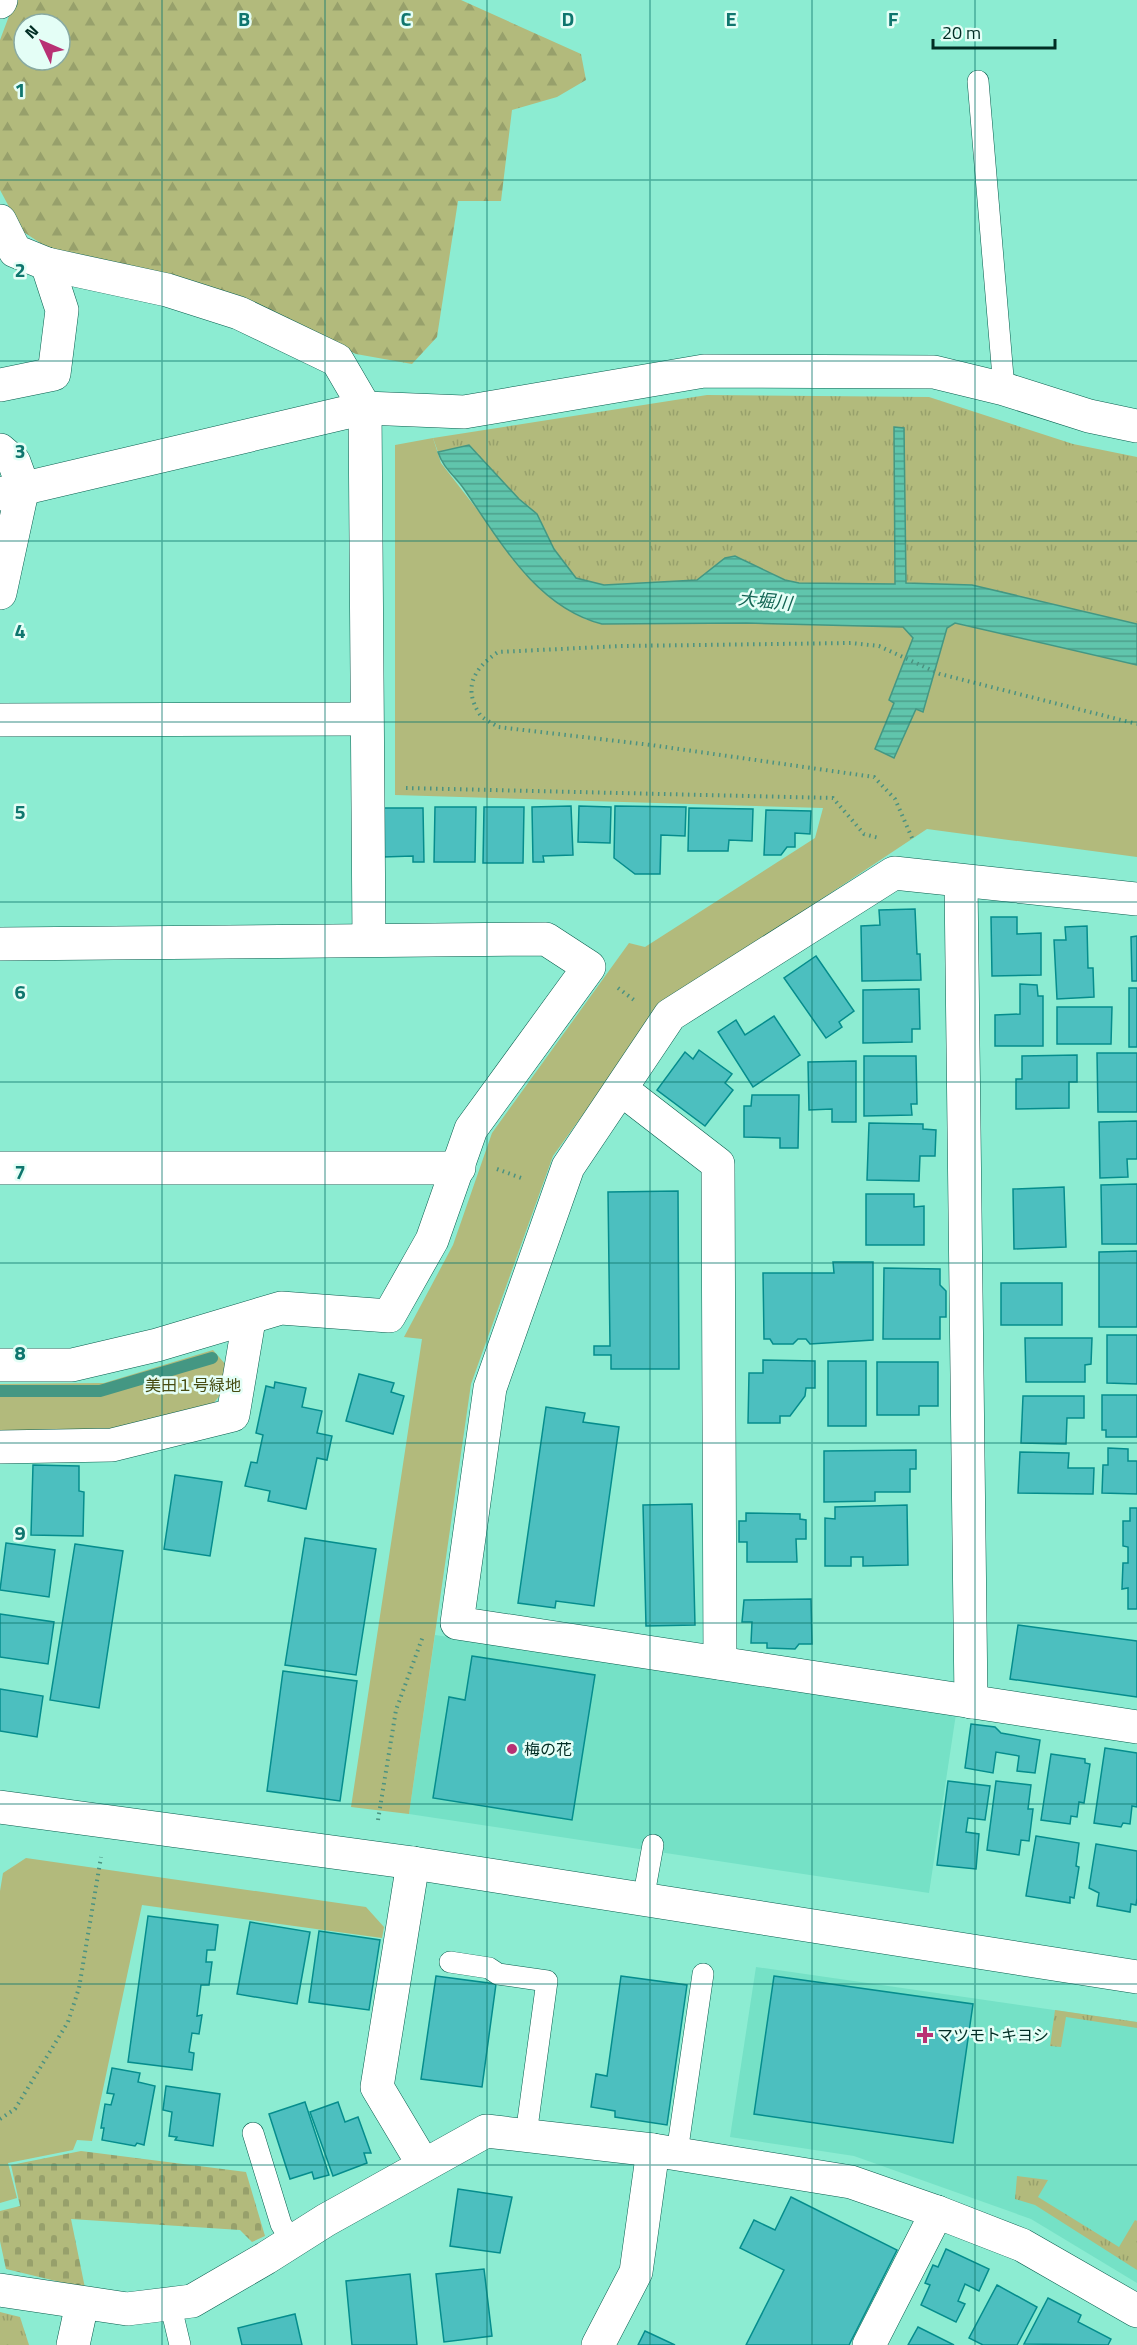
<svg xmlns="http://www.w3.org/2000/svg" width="1137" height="2345" font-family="'Titillium Web','Noto Sans JP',sans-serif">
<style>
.built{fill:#75e1c6}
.grass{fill:url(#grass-tufts)}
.forest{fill:url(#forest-firs);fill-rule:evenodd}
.cemetery{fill:url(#cemetery-stones)}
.park{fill:#b2ba7c}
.water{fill:url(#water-rules);stroke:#449783;stroke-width:1.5}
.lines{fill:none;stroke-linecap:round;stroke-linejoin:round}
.stream{stroke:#449783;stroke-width:12}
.building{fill:#4cbfbf;stroke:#058d8d;stroke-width:1.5}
.service-casing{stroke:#075d4d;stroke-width:22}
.minor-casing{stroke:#075d4d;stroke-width:34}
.tertiary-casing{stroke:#075d4d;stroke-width:34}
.path{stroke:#4b9280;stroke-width:4;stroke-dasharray:1.5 4.5;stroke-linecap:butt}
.service{stroke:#fff;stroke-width:21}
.minor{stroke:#fff;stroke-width:33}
.tertiary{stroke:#fff;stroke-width:33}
.grid{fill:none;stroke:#0f766e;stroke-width:1.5;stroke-opacity:0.55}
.poi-dot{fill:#b83174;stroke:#e4fef6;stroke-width:2}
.labels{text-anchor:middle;stroke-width:5;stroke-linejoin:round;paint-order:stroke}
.park-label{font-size:16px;fill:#474c12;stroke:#e4fef6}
.poi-label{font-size:16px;fill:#012d24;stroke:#e4fef6;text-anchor:start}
.water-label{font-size:18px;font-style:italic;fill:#136554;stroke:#e4fef6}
.grid-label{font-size:20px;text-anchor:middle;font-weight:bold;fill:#0f766e;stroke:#e4fef6;stroke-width:5;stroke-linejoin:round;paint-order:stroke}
</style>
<defs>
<pattern id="grass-tufts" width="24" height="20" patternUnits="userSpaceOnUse" patternTransform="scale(1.5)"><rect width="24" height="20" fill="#b2ba7c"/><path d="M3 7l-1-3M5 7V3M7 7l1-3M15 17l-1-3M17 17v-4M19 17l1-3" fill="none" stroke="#97a06b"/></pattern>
<pattern id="forest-firs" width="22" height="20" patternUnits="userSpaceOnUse" patternTransform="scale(1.5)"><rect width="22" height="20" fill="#b2ba7c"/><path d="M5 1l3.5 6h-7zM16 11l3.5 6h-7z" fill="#97a06b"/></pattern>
<pattern id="cemetery-stones" width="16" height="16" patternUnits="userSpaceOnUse" patternTransform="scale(1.5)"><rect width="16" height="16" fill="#b2ba7c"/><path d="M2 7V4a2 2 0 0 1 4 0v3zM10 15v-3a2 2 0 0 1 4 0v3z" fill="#97a06b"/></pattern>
<pattern id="water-rules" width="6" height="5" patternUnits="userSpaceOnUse" patternTransform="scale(1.5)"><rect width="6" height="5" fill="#60c5ac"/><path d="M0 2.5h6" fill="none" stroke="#4da08c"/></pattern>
</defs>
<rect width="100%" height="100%" fill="#8cecd2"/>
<!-- built -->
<g class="built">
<polygon points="435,1635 956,1714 929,1893 409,1814"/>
<polygon points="756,1967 1137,2022 1137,2283 1031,2219 854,2156 730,2137"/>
</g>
<!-- grass -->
<g class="grass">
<polygon points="707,395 929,397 1073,444 1137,457 1137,624 972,585 906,583 903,428 894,427 895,584 799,583 785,580 735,556 725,558 697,580 604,585 576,578 554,549 537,514 519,499 469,445 438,452 433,438"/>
<polygon points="1055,2010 1137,2022 1137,2028 1066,2017 1061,2047 1050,2046"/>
<polygon points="1017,2176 1048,2180 1038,2197 1119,2247 1135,2220 1137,2221 1137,2270 1035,2205 1015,2199"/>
<polygon points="0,2312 20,2317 29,2345 0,2345"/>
</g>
<!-- forest -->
<path class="forest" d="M15 0H461L581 54 586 80 557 97 512 110 501 201H458L437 337 412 364 356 354 263 311 48 248 22 231 0 190V40ZM24 24H60V60H24Z"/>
<!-- cemetery -->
<polygon class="cemetery" points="81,2151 246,2172 265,2236 252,2242 240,2230 71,2219 85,2288 6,2269 0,2241 0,2211 20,2206 11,2165"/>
<!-- park -->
<g class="park">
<polygon points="433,438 441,463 535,584 585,619 602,624 747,623 903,627 914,638 889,700 894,703 875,748 894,758 916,709 923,711 947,628 955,623 1137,665 1137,857 927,829 662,1005 553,1156 471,1384 409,1814 351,1807 422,1339 404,1337 453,1245 492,1133 629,943 645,947 815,838 823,808 395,795 395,445"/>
<polygon points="213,1350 226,1365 223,1391 210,1408 111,1435 0,1435 0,1384 104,1383"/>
<polygon points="26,1858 366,1907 384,1927 382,1938 142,1905 92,2141 77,2140 73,2150 8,2163 17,2198 0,2203 0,1891 3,1873"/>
</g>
<!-- water -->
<path class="water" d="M894 427 904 428 906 583 972 585 1137 624V665L955 623 947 628 923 712 916 709 894 758 875 749 894 703 889 700 913 638 903 627 747 623 602 624C536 607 500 541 464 489 455 476 443 468 438 452L469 445 519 499 537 514 554 549 576 578 604 585 697 580 725 558 735 556 785 580 799 583 895 584Z"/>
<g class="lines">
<!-- stream -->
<polyline class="stream" points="0,1391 100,1391 212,1358"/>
</g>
<!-- building -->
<g class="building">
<polygon points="571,806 573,855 543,856 544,862 533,862 532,807"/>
<polygon points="579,806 611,807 610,843 578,842"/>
<polygon points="615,806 686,807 685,836 661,835 660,874 635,874 614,858"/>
<polygon points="435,807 476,807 475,862 434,862"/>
<polygon points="484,807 524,807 523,863 483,863"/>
<polygon points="382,808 423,808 424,862 413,862 413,856 383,857"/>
<polygon points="689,808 753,809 752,841 729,840 728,851 688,851"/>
<polygon points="766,810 811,811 810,834 795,833 795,847 787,847 781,855 764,855"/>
<polygon points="915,909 917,954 920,954 921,980 862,981 861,926 880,925 879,910"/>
<polygon points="991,917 1017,917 1017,934 1041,933 1041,975 992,976"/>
<polygon points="1087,926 1088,968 1093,968 1094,997 1057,999 1054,940 1066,940 1065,927"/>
<polygon points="1137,936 1137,981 1132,981 1131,937"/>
<polygon points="816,956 854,1011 839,1022 842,1027 826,1038 784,978"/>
<polygon points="1020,984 1037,985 1038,996 1043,996 1043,1046 995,1046 995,1015 1020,1014"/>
<rect x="1129" y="988" width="8" height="59"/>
<polygon points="919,989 920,1029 912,1029 912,1042 863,1043 863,990"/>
<polygon points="1057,1007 1112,1007 1111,1044 1057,1044"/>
<polygon points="774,1016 800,1055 753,1087 718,1032 736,1020 745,1035"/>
<polygon points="699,1050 732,1074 725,1083 733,1090 705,1126 657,1090 685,1052 693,1059"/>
<polygon points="1097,1053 1137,1053 1137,1112 1098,1112"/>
<polygon points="1077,1055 1077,1082 1069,1082 1069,1108 1016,1109 1016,1079 1022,1079 1022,1056"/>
<polygon points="864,1056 916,1056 917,1104 911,1104 912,1115 864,1116"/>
<polygon points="856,1061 856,1122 832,1122 832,1109 809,1110 808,1062"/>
<polygon points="752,1095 799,1095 798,1148 780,1148 780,1138 744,1137 744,1106 751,1106"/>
<polygon points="1137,1121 1137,1159 1127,1159 1128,1177 1100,1178 1099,1122"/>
<polygon points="869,1123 923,1124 923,1129 936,1130 935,1156 920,1156 919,1181 867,1180"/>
<polygon points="1137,1184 1137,1244 1102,1244 1101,1185"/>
<polygon points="1064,1187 1066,1247 1014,1249 1013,1189"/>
<polygon points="678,1191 679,1369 611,1369 611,1355 594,1355 594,1346 610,1346 608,1192"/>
<polygon points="866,1194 914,1194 914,1207 924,1206 924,1245 866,1245"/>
<polygon points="1137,1251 1137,1327 1099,1327 1099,1252"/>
<polygon points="833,1262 873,1262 873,1340 810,1344 806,1339 798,1339 793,1344 773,1344 770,1339 764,1339 763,1273 834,1273"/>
<polygon points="884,1268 940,1269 940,1285 946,1291 946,1317 940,1317 940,1339 883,1339"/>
<rect x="1001" y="1283" width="61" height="42"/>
<polygon points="1107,1335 1137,1335 1137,1384 1107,1383"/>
<polygon points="1025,1338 1092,1338 1091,1364 1085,1365 1085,1382 1026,1382"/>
<polygon points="763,1360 815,1361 815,1388 806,1388 805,1396 790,1416 780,1416 780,1423 748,1423 749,1373 763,1373"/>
<rect x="828" y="1361" width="38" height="65"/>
<polygon points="877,1362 938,1362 938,1406 919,1406 919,1415 877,1415"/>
<polygon points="359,1374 394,1383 391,1392 404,1396 393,1434 346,1421"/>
<polygon points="275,1382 306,1388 302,1407 322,1411 317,1433 332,1436 327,1460 317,1458 306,1509 268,1501 270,1491 245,1486 251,1462 257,1463 263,1435 256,1433 266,1386 274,1388"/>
<polygon points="1102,1395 1137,1395 1137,1437 1106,1437 1106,1430 1102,1430"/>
<polygon points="1023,1396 1084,1396 1084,1418 1067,1418 1066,1444 1021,1443"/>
<polygon points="546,1407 585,1413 583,1422 619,1427 594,1606 556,1601 555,1608 518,1603"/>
<polygon points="1108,1448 1128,1449 1128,1461 1137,1461 1137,1494 1102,1493 1103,1465 1108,1465"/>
<polygon points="916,1450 916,1469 910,1469 910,1492 875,1492 875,1501 824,1502 824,1451"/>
<polygon points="1020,1452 1069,1453 1068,1468 1094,1468 1093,1494 1018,1493"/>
<polygon points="33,1465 79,1466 79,1491 84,1492 83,1536 31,1535"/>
<polygon points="175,1475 222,1482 210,1556 164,1549"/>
<polygon points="692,1504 695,1625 646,1626 643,1505"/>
<polygon points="907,1505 908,1565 863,1566 863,1557 851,1557 851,1566 825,1566 825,1518 835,1519 835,1507"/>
<polygon points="1130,1508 1137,1508 1137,1609 1128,1609 1128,1588 1122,1589 1123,1563 1128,1563 1128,1547 1123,1546 1123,1521 1130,1521"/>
<polygon points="746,1513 800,1514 800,1519 806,1520 806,1539 796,1539 797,1562 747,1562 747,1542 739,1542 739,1521 746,1521"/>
<polygon points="305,1538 376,1549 356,1675 285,1665"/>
<polygon points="6,1543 55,1550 49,1597 0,1590"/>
<polygon points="75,1544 123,1551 99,1708 50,1700"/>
<polygon points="811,1599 812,1644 799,1644 795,1649 767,1648 767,1643 751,1643 752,1622 742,1622 744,1600"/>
<polygon points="0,1614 54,1622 48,1664 0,1657"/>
<polygon points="1018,1625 1137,1641 1137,1697 1010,1679"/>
<polygon points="472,1656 595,1675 572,1820 433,1798 449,1697 465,1700"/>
<polygon points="283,1671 357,1681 340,1801 267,1791"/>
<polygon points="0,1689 43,1696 37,1737 0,1731"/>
<polygon points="971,1724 995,1727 1001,1733 1040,1740 1035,1773 1017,1771 1019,1756 996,1752 993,1773 965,1768"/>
<polygon points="1105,1748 1137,1753 1137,1807 1132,1806 1130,1824 1123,1823 1121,1827 1094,1823"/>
<polygon points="1051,1754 1085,1759 1085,1763 1090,1764 1084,1803 1079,1802 1077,1817 1071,1816 1070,1824 1041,1820"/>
<polygon points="948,1781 990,1786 985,1820 968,1818 966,1832 979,1834 976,1869 937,1865"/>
<polygon points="996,1781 1031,1785 1028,1809 1033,1809 1029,1841 1021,1840 1019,1855 987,1850"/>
<polygon points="1036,1836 1079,1843 1076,1866 1079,1867 1074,1898 1070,1897 1070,1903 1026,1896"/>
<polygon points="1096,1844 1137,1851 1137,1898 1136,1905 1131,1904 1130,1912 1097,1906 1099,1893 1089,1888"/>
<polygon points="148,1916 218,1925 215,1950 207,1950 206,1962 212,1962 209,1985 201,1985 197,2016 202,2015 199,2034 192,2033 189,2052 194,2053 192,2070 128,2062"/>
<polygon points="250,1922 310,1932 297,2004 237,1994"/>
<polygon points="319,1931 380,1940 369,2010 309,2002"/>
<polygon points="436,1976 496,1984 482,2087 421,2079"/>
<polygon points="621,1976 687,1985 667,2125 615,2117 615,2111 591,2107 596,2074 607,2076"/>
<polygon points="774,1976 973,2004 953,2143 754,2114"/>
<polygon points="112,2068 140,2073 138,2082 155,2086 144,2145 137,2143 135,2146 102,2140 104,2128 101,2128 105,2104 111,2105 114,2094 107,2093"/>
<polygon points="166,2086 220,2094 213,2146 175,2140 177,2137 169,2136 172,2112 163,2110"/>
<polygon points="305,2102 329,2175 314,2179 312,2172 290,2179 269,2114"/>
<polygon points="338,2102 345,2122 358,2117 371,2153 364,2153 367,2163 333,2176 310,2112"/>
<polygon points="458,2189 512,2197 500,2253 450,2246"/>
<polygon points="791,2197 897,2250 849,2345 746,2345 784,2270 740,2248 754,2220 775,2230"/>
<polygon points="946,2249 989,2269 979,2291 965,2284 958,2301 965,2304 956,2322 921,2305 930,2285 925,2283 933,2265 938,2267"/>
<polygon points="484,2269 492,2336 444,2342 436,2274"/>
<polygon points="410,2274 417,2345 352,2345 346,2281"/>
<polygon points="997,2285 1037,2307 1017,2345 983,2345 969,2338"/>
<polygon points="1048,2298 1081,2315 1078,2322 1111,2339 1108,2345 1024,2344"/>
<polygon points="295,2314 302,2345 242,2345 238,2328"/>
<polygon points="918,2327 954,2345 908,2345"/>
<polygon points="645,2331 675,2345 638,2345"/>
</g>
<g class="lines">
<defs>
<g id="service">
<polyline points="978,81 1004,389"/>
<polyline points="643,1900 653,1845"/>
<polyline points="450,1962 489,1968 498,1974 547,1981 526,2135"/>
<polyline points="253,2133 281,2224 292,2242"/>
<polyline points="677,2153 703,1974"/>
<polyline points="170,2303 180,2345"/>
</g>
<g id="minor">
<polyline points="0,2 1,0"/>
<polyline points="0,221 15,251 47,264 167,290 239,313 337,360 365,408 369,940"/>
<polyline points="0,385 54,374 62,310 47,264"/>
<polyline points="0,450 14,462 23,487 0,593"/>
<polyline points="0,494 365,408 464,412 704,371 934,372 1004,389 1089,416 1137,426"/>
<polyline points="0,720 366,719"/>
<polyline points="961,881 971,1702"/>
<polyline points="1137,899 894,873 670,1015 568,1167 490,1388 457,1623 1137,1727"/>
<polyline points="0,944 546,939 589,967 471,1129 432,1240 389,1316 281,1308 157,1345 72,1365 0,1365"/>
<polyline points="621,1089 718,1164 720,1663"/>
<polyline points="0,1168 459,1168"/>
<polyline points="0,1447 112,1445 233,1415 249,1320"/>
<polyline points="413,1863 377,2087 423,2164"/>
<polyline points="0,2290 127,2309 192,2301 266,2258 326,2220 486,2131 653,2150 851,2182 937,2212 1022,2245 1137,2311"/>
<polyline points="73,2345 82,2304"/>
<polyline points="598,2345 636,2272 653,2150"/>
<polyline points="869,2345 937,2212"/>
</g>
<polyline id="tertiary" points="0,1807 413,1863 1137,1977"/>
</defs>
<!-- service casing -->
<use href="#service" class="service-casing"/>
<!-- minor casing -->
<use href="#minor" class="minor-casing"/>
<!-- tertiary casing -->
<use href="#tertiary" class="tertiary-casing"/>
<!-- path -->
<g class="path">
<polyline points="406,788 833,798 864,834 879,838"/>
<path d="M912 838 895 799 874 777 651 745 498 727C493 723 482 719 479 713 462 686 476 667 498 652L622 646 851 643 879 646 940 674 1137 724"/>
<polyline points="618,988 634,1000"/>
<polyline points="497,1169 524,1179"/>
<polyline points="378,1820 396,1710 423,1636"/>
<polyline points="0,2119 15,2109 68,2022 79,1988 101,1857"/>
</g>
<!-- service -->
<use href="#service" class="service"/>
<!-- minor -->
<use href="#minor" class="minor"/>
<!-- tertiary -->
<use href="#tertiary" class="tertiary"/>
</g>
<!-- grid -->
<path class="grid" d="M162 0V2345M325 0V2345M487 0V2345M650 0V2345M812 0V2345M975 0V2345M0 180H1137M0 361H1137M0 541H1137M0 722H1137M0 902H1137M0 1082H1137M0 1263H1137M0 1443H1137M0 1623H1137M0 1804H1137M0 1984H1137M0 2165H1137"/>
<!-- markers -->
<g class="poi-dot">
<circle cx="512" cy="1749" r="6"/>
<path d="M922 2026h6v6h6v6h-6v6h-6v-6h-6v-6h6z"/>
</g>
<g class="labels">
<!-- park labels -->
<g class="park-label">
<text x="193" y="1391">美田１号緑地</text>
</g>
<!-- poi labels -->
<g class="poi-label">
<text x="524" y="1755">梅の花</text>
<text x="937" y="2041">マツモトキヨシ</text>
</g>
<!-- water labels -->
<g class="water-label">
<text transform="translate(765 601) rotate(6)" y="6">大堀川</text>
</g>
</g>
<g class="grid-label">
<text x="244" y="26">B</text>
<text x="406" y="26">C</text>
<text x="568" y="26">D</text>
<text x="731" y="26">E</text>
<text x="893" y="26">F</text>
<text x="20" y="97">1</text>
<text x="20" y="277">2</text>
<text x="20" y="458">3</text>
<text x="20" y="638">4</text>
<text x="20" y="819">5</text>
<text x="20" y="999">6</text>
<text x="20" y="1179">7</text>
<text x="20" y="1360">8</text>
<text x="20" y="1540">9</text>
</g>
<!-- north arrow -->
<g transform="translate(42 42) rotate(314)"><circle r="28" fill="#e4fef6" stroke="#89aaa2" stroke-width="1.5"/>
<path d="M0-4.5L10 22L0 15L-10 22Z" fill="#b83174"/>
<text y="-9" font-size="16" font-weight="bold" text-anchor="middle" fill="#012d24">N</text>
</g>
<!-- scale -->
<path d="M933 39v9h122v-9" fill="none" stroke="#012d24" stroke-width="3"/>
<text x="942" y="39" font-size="18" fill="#012d24" stroke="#e4fef6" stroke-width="4.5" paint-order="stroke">20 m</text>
</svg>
